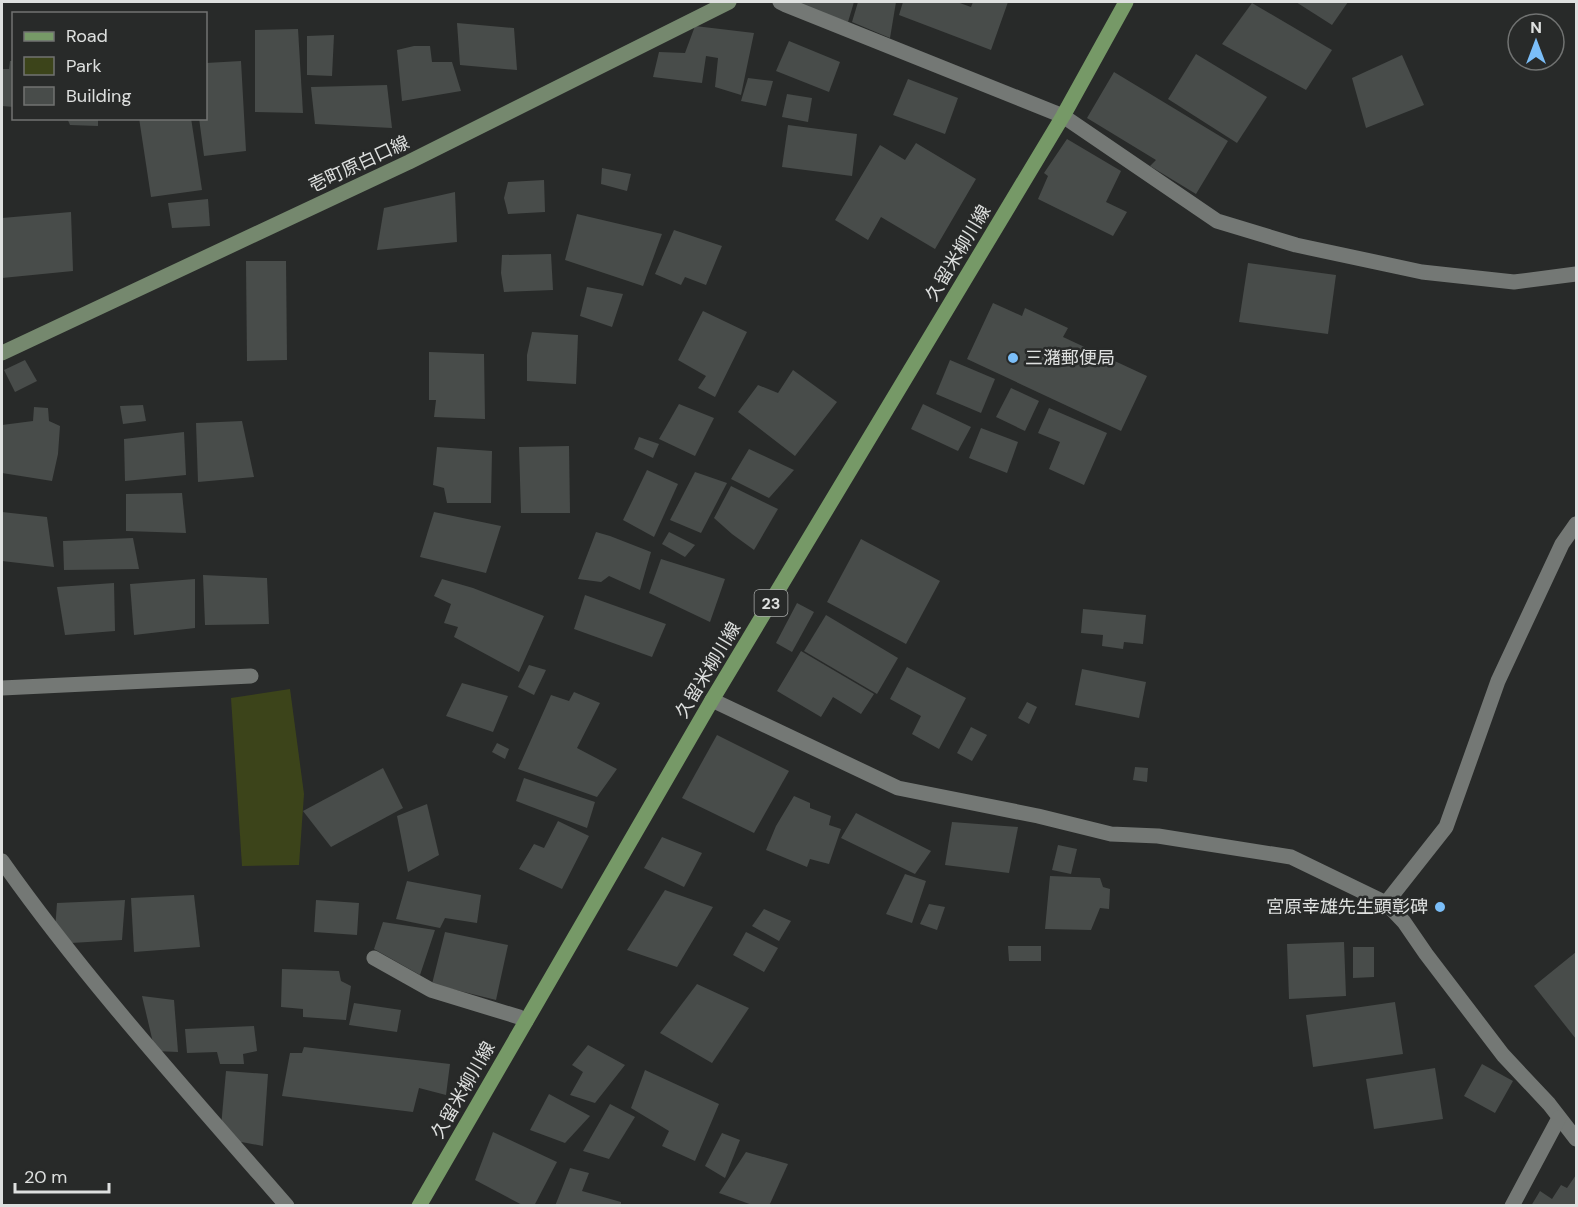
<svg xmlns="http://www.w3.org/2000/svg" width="1578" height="1207" font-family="'DM Sans','Noto Sans JP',sans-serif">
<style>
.green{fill:#3c441a}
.building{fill:#484c4a}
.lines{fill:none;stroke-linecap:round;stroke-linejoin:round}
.street{stroke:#747875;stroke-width:15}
.secondary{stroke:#75886e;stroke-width:15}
.primary{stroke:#769967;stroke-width:15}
.poi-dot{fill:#7bbef8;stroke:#282a29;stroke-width:2}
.labels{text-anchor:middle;stroke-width:5;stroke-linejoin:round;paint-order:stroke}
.shield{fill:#282a29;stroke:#a7a9a8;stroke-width:1.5}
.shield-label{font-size:16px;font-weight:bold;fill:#dee0df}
.street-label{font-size:18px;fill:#dee0df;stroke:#282a29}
.poi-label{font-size:18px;fill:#dee0df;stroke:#282a29;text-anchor:start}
</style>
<rect width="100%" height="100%" fill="#282a29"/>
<!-- green -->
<polygon class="green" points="290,689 304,794 299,865 242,866 231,698"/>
<!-- building -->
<g class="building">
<polygon points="793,2 854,2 848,22"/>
<polygon points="858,2 896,2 890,38 852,22"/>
<polygon points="903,2 957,2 971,7 973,2 1008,2 991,50 899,15"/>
<polygon points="1296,2 1348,2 1332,25"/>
<polygon points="1252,3 1332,50 1306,90 1222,44"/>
<polygon points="457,23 514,28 517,70 460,65"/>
<polygon points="695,26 754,33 741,95 715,87 718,58 706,56 702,83 653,77 659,52 685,53"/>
<polygon points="298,29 303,113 255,112 255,30"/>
<polygon points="334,35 332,76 307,75 307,36"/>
<polygon points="789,41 840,62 829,92 776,71"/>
<polygon points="414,46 430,46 432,62 452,62 461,91 402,101 397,50"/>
<polygon points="1196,54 1267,97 1237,143 1168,99"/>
<polygon points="1402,55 1424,105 1366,128 1352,78"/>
<polygon points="10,61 14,61 14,107 2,106 2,69 9,69"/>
<polygon points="241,61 246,151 204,156 199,118 206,118 206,63"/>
<polygon points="1114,72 1228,141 1196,194 1150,166 1156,160 1087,118"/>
<polygon points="748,78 773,81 766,106 741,101"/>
<polygon points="908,79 958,98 945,134 893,115"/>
<polygon points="387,85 392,128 315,124 311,87"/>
<polygon points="787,94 812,98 808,122 782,117"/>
<polygon points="67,118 98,118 98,126 70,125"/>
<polygon points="139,118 191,118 202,190 151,197"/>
<polygon points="788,125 857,134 852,176 782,167"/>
<polygon points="1067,139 1121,171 1106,202 1127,212 1113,236 1038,199 1048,176 1044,173"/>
<polygon points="916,143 976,179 935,249 881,217 868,240 835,220 880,145 905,160"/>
<polygon points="602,168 631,174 627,191 601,184"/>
<polygon points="544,180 545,212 508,214 504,198 508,182"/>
<polygon points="455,192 457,242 377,250 384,208"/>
<polygon points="208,199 210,226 172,228 168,203"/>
<polygon points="71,212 73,271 2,278 2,218"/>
<polygon points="577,214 662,234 643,286 565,260"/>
<polygon points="674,230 722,246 706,285 685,277 681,285 655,274"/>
<polygon points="551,254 553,290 504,292 501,273 502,255"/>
<polygon points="246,261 286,261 287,360 247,361"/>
<polygon points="1248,263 1336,275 1328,334 1239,322"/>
<polygon points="587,287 623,294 612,327 580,316"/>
<polygon points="993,303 1022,316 1025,308 1068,328 1063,337 1147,376 1121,431 967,359"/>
<polygon points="703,311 747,332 715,397 698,388 706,376 678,360"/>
<polygon points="532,332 578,335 576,384 527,381 527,355"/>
<polygon points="429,352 484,354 485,419 434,417 436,400 429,400"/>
<polygon points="25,360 37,381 15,392 4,370"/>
<polygon points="950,360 995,379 981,413 936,394"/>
<polygon points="793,370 837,402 795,456 738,412 758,385 778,393"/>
<polygon points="1011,388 1039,401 1025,431 996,417"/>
<polygon points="679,404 714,418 695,456 659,439"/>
<polygon points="923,404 971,427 958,451 911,429"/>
<polygon points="143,405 146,421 123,424 120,406"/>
<polygon points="34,407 48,408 49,421 60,426 58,454 52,481 2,473 2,425 33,421"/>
<polygon points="1049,408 1107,433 1084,485 1049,469 1060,442 1038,433"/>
<polygon points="242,421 254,477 198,482 196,423"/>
<polygon points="981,428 1018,442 1007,473 969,458"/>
<polygon points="184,432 186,475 125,481 124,439"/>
<polygon points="639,437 659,444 653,458 634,449"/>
<polygon points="569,446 570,513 521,513 519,447"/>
<polygon points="437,447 492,451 491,503 447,503 444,488 433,485"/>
<polygon points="749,449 794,470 769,498 731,479"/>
<polygon points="647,470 678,484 654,537 623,520"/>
<polygon points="695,472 727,483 701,533 670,520"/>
<polygon points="731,486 778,509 754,550 732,534 714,518"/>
<polygon points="182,493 186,533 126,531 126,494"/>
<polygon points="2,512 47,517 54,567 2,561"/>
<polygon points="434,512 501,526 486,573 420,557"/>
<polygon points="596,532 610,536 651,552 640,590 609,576 601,582 578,579"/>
<polygon points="669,532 695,545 685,557 662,544"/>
<polygon points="133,538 139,569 64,570 63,541"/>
<polygon points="861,539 940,581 906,644 827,602"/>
<polygon points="661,559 725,579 710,622 649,593"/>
<polygon points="203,575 267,578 269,624 205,625"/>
<polygon points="195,579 195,628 134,635 130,584"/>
<polygon points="442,579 473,588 544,616 519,672 454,637 458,627 444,623 451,604 434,596"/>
<polygon points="114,583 115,631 65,635 57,587"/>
<polygon points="585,595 666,624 652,657 574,629"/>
<polygon points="797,603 814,612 792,652 776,643"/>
<polygon points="1083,609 1146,615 1143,644 1124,642 1123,649 1102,646 1103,635 1081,633"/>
<polygon points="826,615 898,658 877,694 804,651"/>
<polygon points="801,651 874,694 861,714 833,697 821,717 777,691"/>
<polygon points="529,665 546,670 534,695 518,687"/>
<polygon points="907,667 966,698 939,749 912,734 921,716 890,699"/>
<polygon points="1082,669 1146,682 1139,718 1075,705"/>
<polygon points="462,683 508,696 493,732 446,716"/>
<polygon points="574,692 600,703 577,748 617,769 597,797 518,769 551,695 569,701"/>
<polygon points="1027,702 1037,707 1029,724 1018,718"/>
<polygon points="971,727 987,735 972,761 957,753"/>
<polygon points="717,735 789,771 754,833 682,798"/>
<polygon points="497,743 509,749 505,759 492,752"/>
<polygon points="1135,767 1148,768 1147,782 1133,780"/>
<polygon points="383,768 403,808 331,847 303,811"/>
<polygon points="524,778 595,802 587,828 516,801"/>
<polygon points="794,796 810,803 810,808 831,816 829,825 841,829 829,864 810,859 807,867 766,850 776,826"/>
<polygon points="427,804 439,855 408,872 397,816"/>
<polygon points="856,813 931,851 915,874 841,838"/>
<polygon points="558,821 589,836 562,889 519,869 534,844 544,848"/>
<polygon points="952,822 1018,827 1009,873 945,865"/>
<polygon points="662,837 702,853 684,887 644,868"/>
<polygon points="1058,845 1077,849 1071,874 1052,870"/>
<polygon points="905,874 926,881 912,923 886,914"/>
<polygon points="1050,876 1100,878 1103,887 1110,889 1109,909 1100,908 1091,930 1045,929"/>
<polygon points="407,881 481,895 477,923 445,918 440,928 396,919"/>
<polygon points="665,890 713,907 677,967 627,950"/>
<polygon points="194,895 200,947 134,952 131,898"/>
<polygon points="125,900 122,940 54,944 57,903"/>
<polygon points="316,900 359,903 357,935 314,932"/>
<polygon points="929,904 945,907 937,930 920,924"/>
<polygon points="764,909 791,921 779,941 752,926"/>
<polygon points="383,922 435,930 420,975 374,949"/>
<polygon points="445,932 508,945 496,1000 432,984"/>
<polygon points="746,932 778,948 764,972 733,955"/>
<polygon points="1344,942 1346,996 1289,999 1287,944"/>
<polygon points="1008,946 1041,946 1041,961 1009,961"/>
<polygon points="1353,947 1374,947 1374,977 1353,978"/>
<polygon points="1576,952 1576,1039 1534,986"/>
<polygon points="282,969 339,971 341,981 351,986 346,1020 303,1017 303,1009 281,1007"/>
<polygon points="697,984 749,1008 712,1063 660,1033"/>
<polygon points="142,996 174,1000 178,1052 155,1051"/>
<polygon points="1395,1002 1403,1054 1313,1067 1306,1015"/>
<polygon points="354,1003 401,1010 397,1032 349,1025"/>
<polygon points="254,1026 257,1051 243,1054 244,1064 220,1064 217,1052 187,1053 185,1029"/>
<polygon points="588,1045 625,1065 595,1103 570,1095 583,1072 572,1065"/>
<polygon points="304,1047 450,1064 446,1095 419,1088 413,1112 282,1096 290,1053 302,1053"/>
<polygon points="1482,1064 1513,1081 1495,1113 1464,1096"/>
<polygon points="1435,1068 1443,1119 1374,1129 1366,1079"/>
<polygon points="645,1070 719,1104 695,1161 662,1146 669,1131 631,1108"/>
<polygon points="226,1071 268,1074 263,1146 220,1138"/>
<polygon points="549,1094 590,1116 565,1143 530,1130"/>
<polygon points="610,1104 635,1117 609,1159 583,1151"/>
<polygon points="493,1132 557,1162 534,1206 524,1206 475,1180"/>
<polygon points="722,1133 740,1140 725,1178 705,1166"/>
<polygon points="746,1152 788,1164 769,1206 755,1206 719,1193"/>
<polygon points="570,1168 589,1173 582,1191 621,1202 621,1206 555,1206"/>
<polygon points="1576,1175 1576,1206 1531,1206 1540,1191 1552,1199 1561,1185 1567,1188"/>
</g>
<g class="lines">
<!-- street -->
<g class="street">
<polyline points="780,2 786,5 1063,116 1217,221 1296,245 1422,272 1514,282 1576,274"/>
<polyline points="2,688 251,676"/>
<polyline points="712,700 898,788 1038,816 1111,834 1158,836 1291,857 1386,903 1404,922 1426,954 1503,1055 1549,1104 1576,1139"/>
<path d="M2 861C88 983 189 1093 287 1206"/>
<polyline points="1386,903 1446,827 1498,681 1562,544 1576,524"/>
<polyline points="374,958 431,990 519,1017 526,1021"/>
<polyline points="1512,1206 1559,1118"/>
</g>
<!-- secondary -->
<polyline class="secondary" points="2,353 409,162 729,2"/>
<!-- primary -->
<polyline class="primary" points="419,1206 712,700 1063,116 1126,2"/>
</g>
<!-- markers -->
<g class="poi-dot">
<circle cx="1013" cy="358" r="6"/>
<circle cx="1440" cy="907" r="6"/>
</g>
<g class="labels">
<!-- shield labels -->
<rect class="shield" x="754.5" y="590" width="33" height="26" rx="4.5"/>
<g class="shield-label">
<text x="771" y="609">23</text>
</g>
<!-- street labels -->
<g class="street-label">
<text transform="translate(359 164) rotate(-25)" y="6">壱町原白口線</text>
<text transform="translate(958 253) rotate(-59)" y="6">久留米柳川線</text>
<text transform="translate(708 670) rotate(-59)" y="6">久留米柳川線</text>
<text transform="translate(463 1090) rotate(-60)" y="6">久留米柳川線</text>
</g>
<!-- poi labels -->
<g class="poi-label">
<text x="1025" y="364">三潴郵便局</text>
<text x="1428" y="913" text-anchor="end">宮原幸雄先生顕彰碑</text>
</g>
</g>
<!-- border -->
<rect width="1578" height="1207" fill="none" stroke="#dee0df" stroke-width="6"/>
<!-- legend -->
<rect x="12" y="12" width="195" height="108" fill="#282a29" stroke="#717372" stroke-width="1.5"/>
<rect x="24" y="32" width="30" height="9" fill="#769967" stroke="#717372" stroke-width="1.5"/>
<text x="66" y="42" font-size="18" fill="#dee0df">Road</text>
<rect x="24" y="57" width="30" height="18" fill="#3c441a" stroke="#717372" stroke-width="1.5"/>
<text x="66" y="72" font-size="18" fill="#dee0df">Park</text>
<rect x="24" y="87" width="30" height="18" fill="#484c4a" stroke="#717372" stroke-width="1.5"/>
<text x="66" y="102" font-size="18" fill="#dee0df">Building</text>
<!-- north arrow -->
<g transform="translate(1536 42)"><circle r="28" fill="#282a29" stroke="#717372" stroke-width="1.5"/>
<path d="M0-4.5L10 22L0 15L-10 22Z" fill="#7bbef8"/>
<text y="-9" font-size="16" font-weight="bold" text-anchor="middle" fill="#dee0df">N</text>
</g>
<!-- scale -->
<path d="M15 1183v9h94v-9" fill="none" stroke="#dee0df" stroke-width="3"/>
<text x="24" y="1183" font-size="18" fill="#dee0df" stroke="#282a29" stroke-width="4.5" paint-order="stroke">20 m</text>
</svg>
